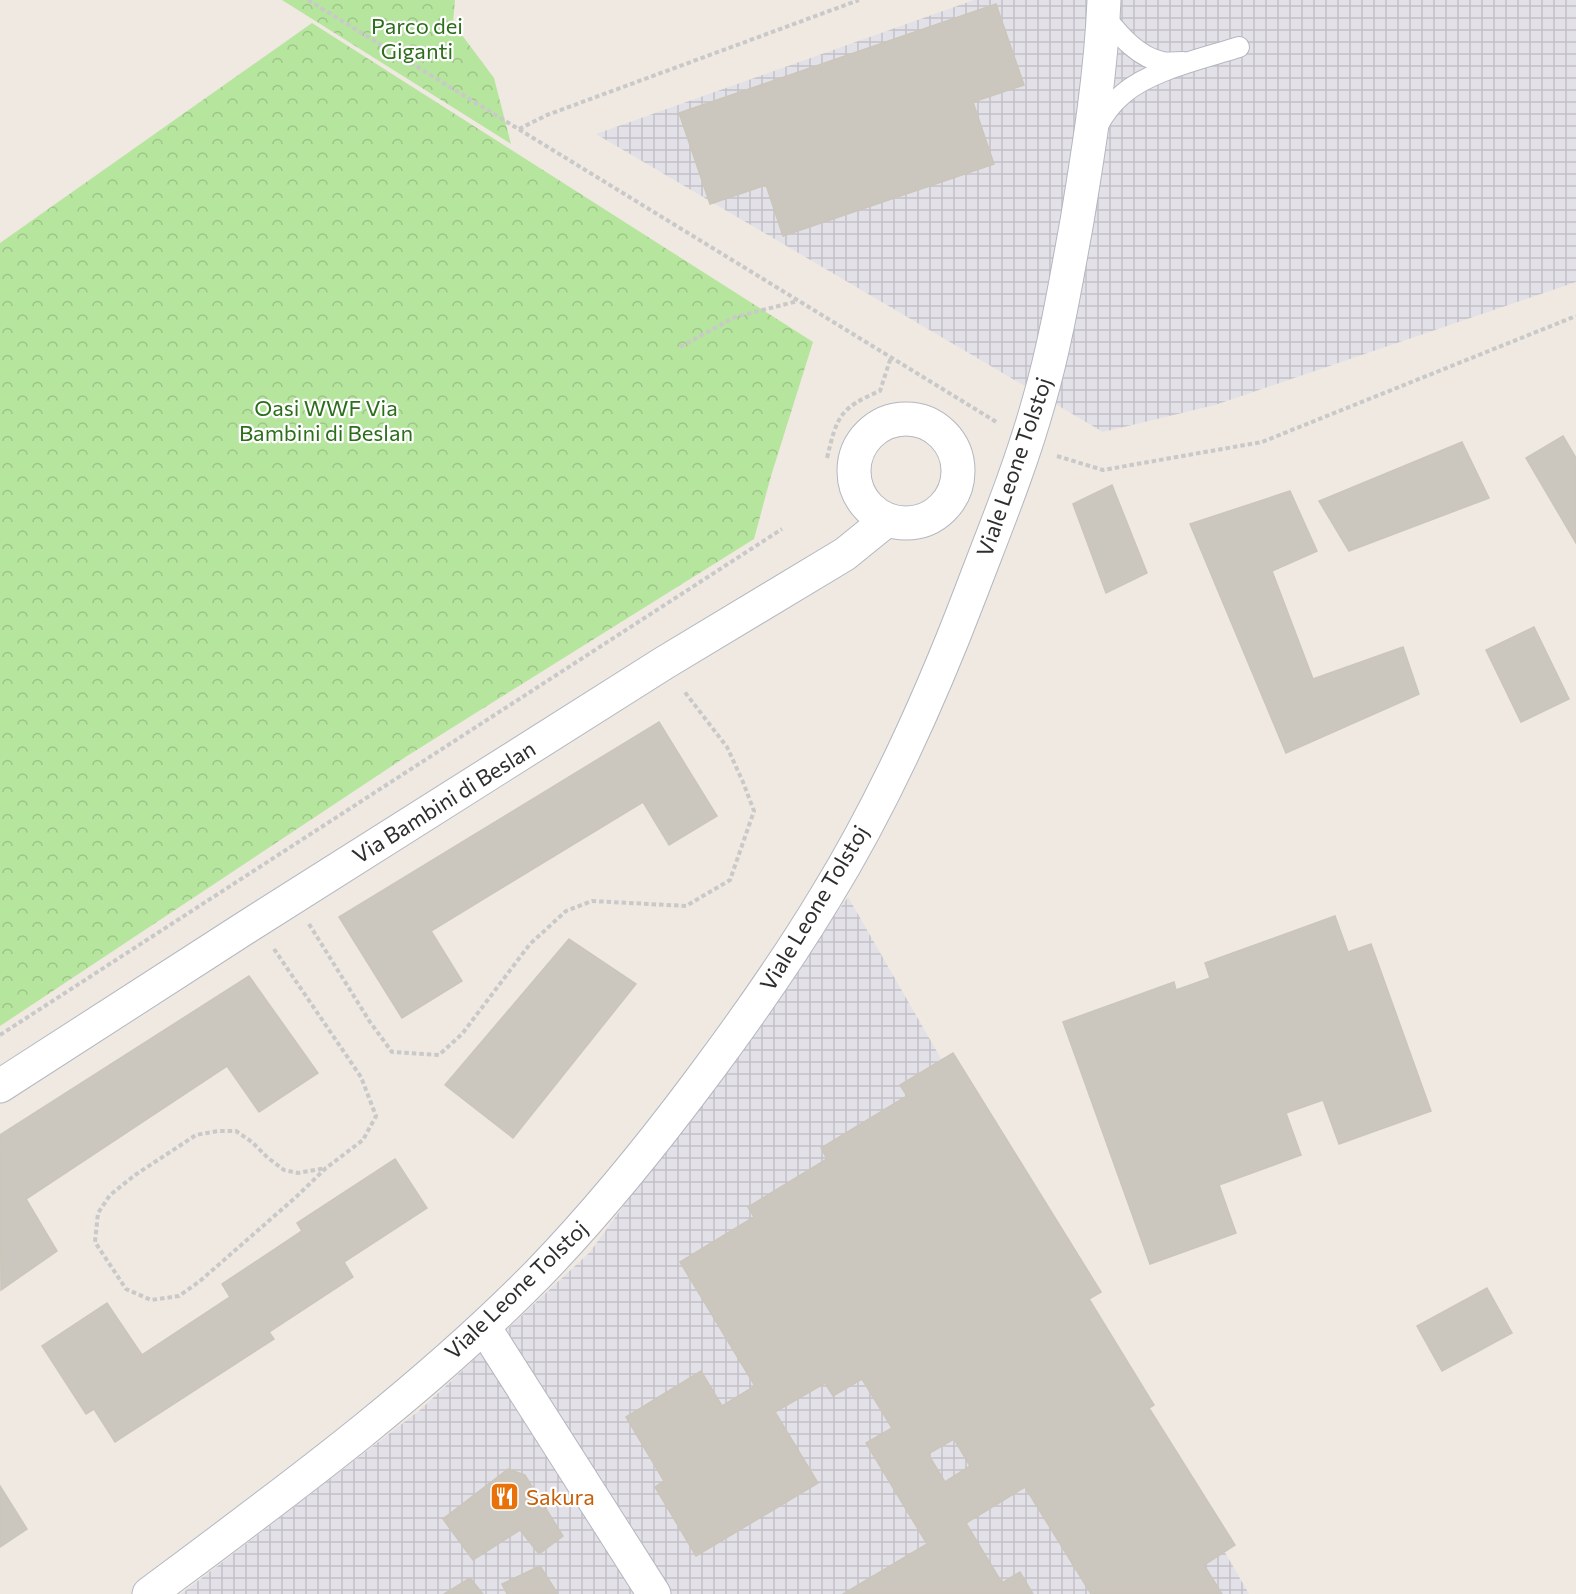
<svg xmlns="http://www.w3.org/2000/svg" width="1576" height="1594" font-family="Commissioner,sans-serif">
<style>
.industrial{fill:url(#industrial-grid)}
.park{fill:url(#park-crowns)}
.building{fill:#cbc7bf;stroke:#cbc5ba;stroke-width:1.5;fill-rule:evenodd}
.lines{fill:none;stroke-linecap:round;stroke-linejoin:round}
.service-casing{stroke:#b4b7c1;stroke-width:22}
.minor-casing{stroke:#b4b7c1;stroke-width:35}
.tertiary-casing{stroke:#b4b7c1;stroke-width:35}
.path{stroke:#c9c9c9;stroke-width:4;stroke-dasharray:4.5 3;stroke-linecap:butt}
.service{stroke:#fff;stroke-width:20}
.minor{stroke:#fff;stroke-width:33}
.tertiary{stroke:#fff;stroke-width:33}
.labels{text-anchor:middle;stroke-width:4.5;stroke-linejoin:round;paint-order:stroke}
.park-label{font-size:22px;fill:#2c6e1b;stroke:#fff}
.street-label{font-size:22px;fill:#2e2e2e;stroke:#fff}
.food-label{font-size:22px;fill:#c56008;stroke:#fff;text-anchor:start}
</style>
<defs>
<pattern id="industrial-grid" width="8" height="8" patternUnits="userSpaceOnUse" patternTransform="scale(1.5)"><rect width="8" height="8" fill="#e3e1e8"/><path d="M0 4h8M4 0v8" fill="none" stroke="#c3c1c7"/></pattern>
<pattern id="park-crowns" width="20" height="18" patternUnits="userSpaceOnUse" patternTransform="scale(1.5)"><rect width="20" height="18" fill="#b6e59e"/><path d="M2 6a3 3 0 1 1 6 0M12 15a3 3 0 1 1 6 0" fill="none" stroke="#9dc588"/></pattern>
</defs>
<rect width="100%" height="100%" fill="#efe9e1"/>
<!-- industrial -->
<g class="industrial">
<polygon points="974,0 1576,0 1576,282 1215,405 1103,432 596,134"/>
<polygon points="848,897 1249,1594 181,1594 420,1410 590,1252"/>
</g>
<!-- park -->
<g class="park">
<polygon points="282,0 455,0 453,23 494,78 511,144"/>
<polygon points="312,23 813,342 771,476 754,539 407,756 0,1026 0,243"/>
</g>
<!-- building -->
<g class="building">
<polygon points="996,4 1024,85 973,102 994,164 783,236 766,185 710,204 679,113"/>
<polygon points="1563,436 1576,458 1576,543 1526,458"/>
<polygon points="1462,442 1489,498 1349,551 1319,501"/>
<polygon points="1112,485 1147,573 1106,593 1073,504"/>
<polygon points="1290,491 1317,551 1272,571 1313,679 1403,647 1419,694 1286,753 1190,524"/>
<polygon points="1534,627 1569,699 1521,722 1486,650"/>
<polygon points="659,722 717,816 669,845 643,802 431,931 462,981 402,1018 339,917"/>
<polygon points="1335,916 1348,952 1371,944 1431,1111 1339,1144 1323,1100 1286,1113 1301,1155 1219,1185 1236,1233 1150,1264 1063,1022 1174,982 1176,990 1210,978 1205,963"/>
<polygon points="569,939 636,984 513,1138 445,1085"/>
<polygon points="249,976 318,1073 259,1112 227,1066 26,1199 57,1251 1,1290 0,1135"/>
<path d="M953 1053 1101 1292 1089 1299 1154 1405 1149 1408 1235 1545 1204 1565 1222 1594H1091L1025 1487 966 1523 1002 1583 1020 1572 1033 1594H843L927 1544 866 1443 892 1428 862 1379 833 1396 825 1383 775 1412 818 1483 696 1556 655 1487 664 1481 626 1417 701 1371 722 1406 755 1386 680 1262 754 1217 748 1207 827 1159 821 1148 907 1096 900 1085ZM954 1439 970 1466 945 1482 928 1454Z"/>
<polygon points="395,1159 427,1208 344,1262 353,1277 269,1332 274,1339 115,1442 94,1409 86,1414 42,1346 107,1303 142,1355 230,1297 222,1284 302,1231 297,1223"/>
<polygon points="1487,1288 1512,1333 1442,1371 1417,1326"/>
<polygon points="508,1469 525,1475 563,1536 539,1554 520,1530 473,1560 443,1519"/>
<polygon points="0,1486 27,1529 0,1547"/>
<polygon points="540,1566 558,1594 507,1594 502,1584"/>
<polygon points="470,1578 483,1594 444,1594"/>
</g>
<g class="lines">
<defs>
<g id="service">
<path d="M1104 16C1119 34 1138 58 1163 62 1169 63 1176 62 1183 62"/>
<path d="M1097 127C1104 114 1112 103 1123 94 1150 70 1205 58 1239 47"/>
</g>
<g id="minor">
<circle cx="906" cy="471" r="52"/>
<polyline points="0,1086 245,928 664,663 845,554 887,520"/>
<polyline points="484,1327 654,1594"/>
</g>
<path id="tertiary" d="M149 1594C283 1494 420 1394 538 1274 596 1214 649 1149 699 1082 744 1022 787 961 825 898 884 802 931 697 971 592 995 529 1021 466 1039 401 1056 342 1066 281 1077 221 1089 148 1101 74 1104 0"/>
</defs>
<!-- service casing -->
<use href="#service" class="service-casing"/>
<!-- minor casing -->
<use href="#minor" class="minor-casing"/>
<!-- tertiary casing -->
<use href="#tertiary" class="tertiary-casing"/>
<!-- path -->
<g class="path">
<polyline points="308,0 998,423"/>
<polyline points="519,129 547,115 859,0"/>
<polyline points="680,347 735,317 798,301"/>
<polyline points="1057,456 1103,470 1262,442 1576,316"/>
<path d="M827 458C837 417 839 408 880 391L891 357"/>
<polyline points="309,924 370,1022 392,1052 439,1055 462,1034 530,944 566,911 592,901 686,906 730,880 754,811 743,782 727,747 684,691"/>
<polyline points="274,949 361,1077 376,1116 363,1140 326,1168 296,1197 200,1281 179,1296 151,1300 126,1289 95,1242 98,1213 110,1195 135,1175 196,1135 218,1131 236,1131 252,1142 268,1158 284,1170 298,1173 326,1168"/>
<polyline points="0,1035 782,529"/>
</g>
<!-- service -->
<use href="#service" class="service"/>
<!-- minor -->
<use href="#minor" class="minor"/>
<!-- tertiary -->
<use href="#tertiary" class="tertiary"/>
</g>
<!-- icons -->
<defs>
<symbol id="restaurant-square" viewBox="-11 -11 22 22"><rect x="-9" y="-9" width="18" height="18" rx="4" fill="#e8710a" stroke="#fff"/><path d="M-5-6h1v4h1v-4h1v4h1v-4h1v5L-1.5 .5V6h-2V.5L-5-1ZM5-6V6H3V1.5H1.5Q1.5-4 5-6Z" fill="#fff"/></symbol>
</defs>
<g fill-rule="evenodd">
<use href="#restaurant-square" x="488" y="1480" width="33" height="33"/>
</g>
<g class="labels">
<!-- park labels -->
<g class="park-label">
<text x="417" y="34">Parco dei<tspan x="417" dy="25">Giganti</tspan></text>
<text x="326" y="416">Oasi WWF Via<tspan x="326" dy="25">Bambini di Beslan</tspan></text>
</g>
<!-- street labels -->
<g class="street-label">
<text transform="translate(1014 467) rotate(-71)" y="8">Viale Leone Tolstoj</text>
<text transform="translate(444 802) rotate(-32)" y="8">Via Bambini di Beslan</text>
<text transform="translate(814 908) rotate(-59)" y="8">Viale Leone Tolstoj</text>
<text transform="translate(516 1290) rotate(-44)" y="8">Viale Leone Tolstoj</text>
</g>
<!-- food labels -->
<g class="food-label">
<text x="526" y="1505">Sakura</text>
</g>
</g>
</svg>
